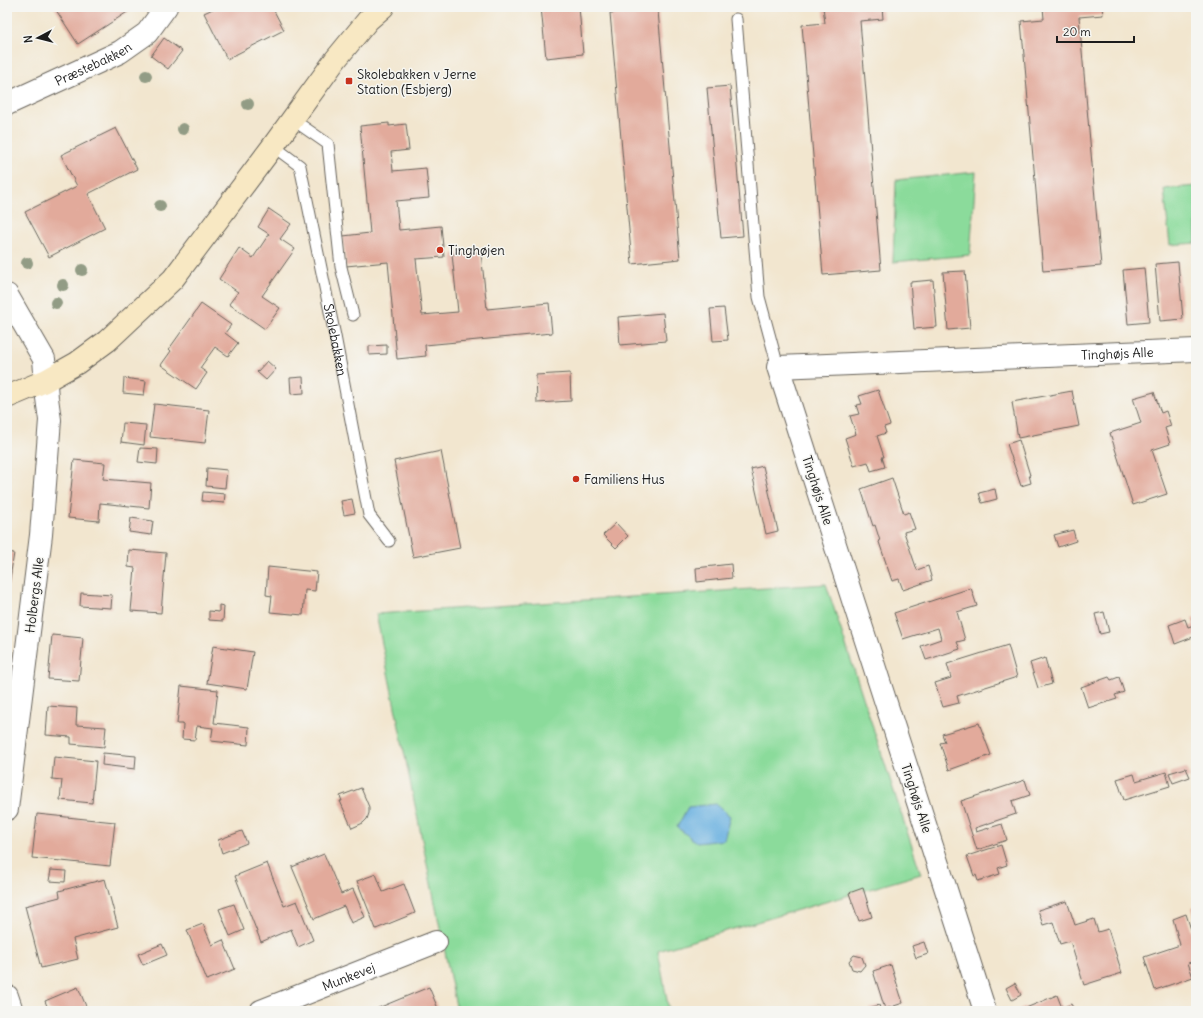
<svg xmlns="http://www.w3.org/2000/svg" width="1203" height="1018" font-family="Delius,sans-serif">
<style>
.green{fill:#8bdb9b;stroke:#547c5c}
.water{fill:#69b0e0;stroke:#42667e}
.building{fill:#e2aa9b}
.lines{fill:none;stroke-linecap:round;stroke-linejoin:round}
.lane-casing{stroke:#67635b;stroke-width:13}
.street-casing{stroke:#67635b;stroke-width:24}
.secondary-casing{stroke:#67635b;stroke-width:24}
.lane{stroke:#fff;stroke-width:11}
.street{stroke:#fff;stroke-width:22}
.secondary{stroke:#f8e8c3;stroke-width:22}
.tree{fill:#929c85}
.poi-dot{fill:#c8321e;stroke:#f6f6f2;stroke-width:1.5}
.labels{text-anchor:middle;stroke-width:3;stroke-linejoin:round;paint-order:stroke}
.street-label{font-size:13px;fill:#1c1c1c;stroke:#f6f6f2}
.poi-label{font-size:13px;fill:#1c1c1c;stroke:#f6f6f2;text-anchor:start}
</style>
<rect width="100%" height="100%" fill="#f6f6f2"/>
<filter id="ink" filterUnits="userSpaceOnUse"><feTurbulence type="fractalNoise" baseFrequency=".025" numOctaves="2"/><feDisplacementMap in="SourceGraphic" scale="8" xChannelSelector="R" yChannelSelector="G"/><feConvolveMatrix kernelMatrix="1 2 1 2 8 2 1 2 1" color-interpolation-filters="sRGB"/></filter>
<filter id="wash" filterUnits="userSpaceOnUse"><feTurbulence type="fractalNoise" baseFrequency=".012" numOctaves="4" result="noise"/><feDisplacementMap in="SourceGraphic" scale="16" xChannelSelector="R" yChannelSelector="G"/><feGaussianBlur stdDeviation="0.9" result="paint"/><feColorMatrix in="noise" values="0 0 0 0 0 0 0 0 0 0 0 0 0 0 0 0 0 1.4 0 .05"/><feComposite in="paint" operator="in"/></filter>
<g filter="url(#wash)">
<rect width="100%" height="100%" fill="#f2e6cf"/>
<!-- green -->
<g class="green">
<polygon points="976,172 970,255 893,262 896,180"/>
<polygon points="1196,186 1196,243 1170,245 1164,189"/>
<polygon points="826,584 921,874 658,951 669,1011 457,1011 376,614"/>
</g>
<!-- water -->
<polygon class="water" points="716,804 730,816 724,840 697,843 677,827 688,807"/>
<g id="blocks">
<!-- building -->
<g class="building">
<polygon points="54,7 131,7 132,9 78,44"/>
<polygon points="217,7 272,7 284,30 227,59 204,13"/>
<polygon points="541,7 579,7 583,54 546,58"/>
<polygon points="622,7 673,7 673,10 658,11 680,259 632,264 610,13 622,12"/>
<polygon points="823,7 882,7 883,19 860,21 881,270 823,275 802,25 825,23"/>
<polygon points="1043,7 1102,7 1103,15 1079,17 1101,266 1043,271 1021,21 1044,19"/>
<polygon points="164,38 182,51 168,69 151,56"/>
<polygon points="730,86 743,236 721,238 707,88"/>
<polygon points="389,123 389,126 406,124 409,150 391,152 393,171 426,168 429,198 396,201 399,230 441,226 444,257 416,259 422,315 458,312 452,254 481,252 487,309 549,303 552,333 425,345 426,356 397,359 388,262 346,266 343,236 370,233 360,126"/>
<polygon points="116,128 137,169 88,194 105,228 49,257 25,212 77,186 61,155"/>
<polygon points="269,209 291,224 280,239 295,249 262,296 280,308 265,329 229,304 238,292 219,279 239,248 253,258 269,234 258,227"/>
<polygon points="1178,262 1183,319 1160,321 1155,264"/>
<polygon points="1144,268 1149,322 1128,324 1123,270"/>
<polygon points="965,271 970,328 948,330 943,272"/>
<polygon points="933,280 937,327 914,329 910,282"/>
<polygon points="201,304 231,325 225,333 238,343 228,356 215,347 200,368 207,373 196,389 161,365 171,351 169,349"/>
<polygon points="724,308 728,340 713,341 710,309"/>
<polygon points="663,313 666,341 620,345 618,317"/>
<polygon points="387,345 387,354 369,355 369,346"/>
<polygon points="267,361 276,369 266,380 257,372"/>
<polygon points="570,373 571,401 537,403 536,375"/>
<polygon points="303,377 304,393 291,394 290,378"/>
<polygon points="124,378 146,381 144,395 123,393"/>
<polygon points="878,390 890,425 884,427 886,433 877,436 884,457 882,457 885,467 871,471 868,462 854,466 845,438 856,434 850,416 859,414 856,405 862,404 859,396"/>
<polygon points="1072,391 1079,426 1018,438 1012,402"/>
<polygon points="1154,392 1161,413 1166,411 1171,426 1165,428 1170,444 1152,450 1167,494 1133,505 1110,433 1141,423 1133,398"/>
<polygon points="154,404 209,410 205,443 150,437"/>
<polygon points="123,423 146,425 144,445 121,442"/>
<polygon points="1019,440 1030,475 1029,475 1031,483 1021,486 1007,444"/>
<polygon points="140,448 158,449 157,464 138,462"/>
<polygon points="441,451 460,548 413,557 394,461"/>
<polygon points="74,460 105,463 103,479 151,483 149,508 100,503 99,521 68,518"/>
<polygon points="763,466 778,531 766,534 751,469"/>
<polygon points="207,468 227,470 225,488 206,486"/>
<polygon points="892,478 904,514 909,512 915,529 904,532 917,570 928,566 932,580 903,590 899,579 892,581 879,542 880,541 875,525 873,526 861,489"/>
<polygon points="995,489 997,499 982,503 979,493"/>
<polygon points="203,492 225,494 224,503 202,501"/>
<polygon points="352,499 355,513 344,515 341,501"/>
<polygon points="131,518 153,521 151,535 129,532"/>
<polygon points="616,523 628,536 616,548 603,535"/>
<polygon points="1073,530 1076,541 1058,547 1054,535"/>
<polygon points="129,550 166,553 161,613 131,611 135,568 128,567"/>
<polygon points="7,552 14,553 9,585 7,585"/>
<polygon points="731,564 732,578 697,582 696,568"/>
<polygon points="268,567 317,572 315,591 305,590 303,615 270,612 272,596 266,595"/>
<polygon points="971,588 977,606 957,612 965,640 957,642 960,649 926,660 921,646 941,639 938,628 903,639 894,613"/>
<polygon points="81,593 112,595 111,608 80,606"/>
<polygon points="219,605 224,606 223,621 209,620 209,611 219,612"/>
<polygon points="1104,612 1109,632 1100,634 1095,614"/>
<polygon points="1196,617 1196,636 1175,644 1169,625 1185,619 1188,627 1194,625 1192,618"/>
<polygon points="52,635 83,638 79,681 48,679"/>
<polygon points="1008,645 1017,677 957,696 959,703 943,707 935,683 951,678 947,664"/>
<polygon points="213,646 253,652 247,689 207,683"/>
<polygon points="1045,658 1052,684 1038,688 1030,663"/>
<polygon points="1109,677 1111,680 1119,677 1124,692 1115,695 1117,699 1088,708 1081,687"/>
<polygon points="181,686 218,690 214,723 249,727 248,745 211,741 213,728 197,726 195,740 182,739 183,724 177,724"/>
<polygon points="48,706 77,708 76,725 106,727 104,747 71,744 71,737 46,735"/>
<polygon points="979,723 991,755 949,770 940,743 945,742 942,734"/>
<polygon points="103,753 136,756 135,769 102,765"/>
<polygon points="54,757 96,761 92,803 60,800 62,780 52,779"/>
<polygon points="1186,768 1190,777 1173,783 1169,773"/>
<polygon points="1166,772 1170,786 1124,800 1117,779 1134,774 1136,781"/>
<polygon points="1025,780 1030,795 1012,801 1016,814 975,828 976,832 1002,824 1007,840 977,850 961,801"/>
<polygon points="361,788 369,807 369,813 367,819 363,823 352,828 340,801 342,801 340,796"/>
<polygon points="37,814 115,822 110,866 32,858"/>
<polygon points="242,831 247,843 222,853 218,840"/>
<polygon points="1001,845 1007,865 998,868 1000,874 978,881 976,875 974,876 967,856"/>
<polygon points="324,854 341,894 353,889 365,917 351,923 344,906 314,919 292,867"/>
<polygon points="267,863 284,906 297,901 313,940 298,947 291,929 261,942 235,876"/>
<polygon points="51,870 66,871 65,882 49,881"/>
<polygon points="376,874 383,892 404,884 415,913 376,929 357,881"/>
<polygon points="105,879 118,927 73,939 78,959 41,968 25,906 60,897 59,891"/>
<polygon points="863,888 872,917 859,921 849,893"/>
<polygon points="1067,901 1075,925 1094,919 1098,932 1108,929 1122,973 1084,985 1070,941 1060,944 1053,922 1043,925 1038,910"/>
<polygon points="234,904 244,930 230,936 219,909"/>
<polygon points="1196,906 1196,920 1192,908"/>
<polygon points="1186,914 1196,945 1196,961 1188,963 1193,977 1155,990 1144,957 1180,945 1173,919"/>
<polygon points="203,924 212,945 223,940 235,969 207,980 187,930"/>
<polygon points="924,942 928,954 916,958 912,946"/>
<polygon points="162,944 167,955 143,965 138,954"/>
<polygon points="854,955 862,957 865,965 860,971 852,969 849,961"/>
<polygon points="891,965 903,1003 885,1009 873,971"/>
<polygon points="1015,983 1021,995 1012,1000 1006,988"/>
<polygon points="78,987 88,1011 49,1011 45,1001"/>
<polygon points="429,987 439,1011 371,1011"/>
<polygon points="1057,995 1062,1008 1071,1004 1075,1011 1019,1011 1019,1010 1026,1007 1026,1008"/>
<polygon points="879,1005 881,1011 870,1011 869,1008"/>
<polygon points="921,1007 923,1011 910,1011"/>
</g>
</g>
</g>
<g filter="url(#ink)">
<use href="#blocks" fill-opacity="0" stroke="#67635b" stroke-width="1"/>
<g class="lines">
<defs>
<g id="lane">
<polyline points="736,19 759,297 778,367"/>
<polyline points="292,119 328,144 341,267 353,315"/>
<path id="s1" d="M273 146 300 166 335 336 369 515 389 541"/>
</g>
<g id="street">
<path id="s2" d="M7 104 120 52 147 33 166 7"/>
<polyline points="7,295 44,359 47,398 50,420 41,535 7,809"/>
<polyline points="7,996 12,1011"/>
<path id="s3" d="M261 1011 436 942"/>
<path id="s4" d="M985 1011 778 367 1196 350"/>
</g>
<polyline id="secondary" points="7,397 45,381 77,363 107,341 173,279 273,146 336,59 368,20 383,7"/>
</defs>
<!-- lane casing -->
<use href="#lane" class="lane-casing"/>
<!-- street casing -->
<use href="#street" class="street-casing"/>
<!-- secondary casing -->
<use href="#secondary" class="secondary-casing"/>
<!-- lane -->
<use href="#lane" class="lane"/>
<!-- street -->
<use href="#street" class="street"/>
<!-- secondary -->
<use href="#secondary" class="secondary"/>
</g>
<!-- trees -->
<g class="tree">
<circle cx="146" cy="76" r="6"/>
<circle cx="248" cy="104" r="6"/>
<circle cx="183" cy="129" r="6"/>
<circle cx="160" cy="206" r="6"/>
<circle cx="27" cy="263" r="6"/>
<circle cx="82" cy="270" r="6"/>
<circle cx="63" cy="285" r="6"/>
<circle cx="56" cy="303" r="6"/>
</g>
</g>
<!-- markers -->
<g class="poi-dot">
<rect x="345" y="77" width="8" height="8" rx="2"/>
<circle cx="440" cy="250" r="4"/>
<circle cx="576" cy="479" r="4"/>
</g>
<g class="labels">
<!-- street labels -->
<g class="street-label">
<text dy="5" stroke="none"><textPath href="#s2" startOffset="95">Præstebakken</textPath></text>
<text dy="5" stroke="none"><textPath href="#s1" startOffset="211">Skolebakken</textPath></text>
<text dy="5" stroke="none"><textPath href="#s4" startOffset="1016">Tinghøjs Alle</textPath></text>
<text transform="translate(818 490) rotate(72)" y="5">Tinghøjs Alle</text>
<text transform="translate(34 595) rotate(-83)" y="5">Holbergs Alle</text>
<text transform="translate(917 798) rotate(72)" y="5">Tinghøjs Alle</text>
<text dy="5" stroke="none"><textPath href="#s3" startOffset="94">Munkevej</textPath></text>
</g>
<!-- poi labels -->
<g class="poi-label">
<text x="357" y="79">Skolebakken v Jerne<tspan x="357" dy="15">Station (Esbjerg)</tspan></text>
<text x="448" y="255">Tinghøjen</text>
<text x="584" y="484">Familiens Hus</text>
</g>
</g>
<!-- margin -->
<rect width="1203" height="1018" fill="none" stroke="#f6f6f2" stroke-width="24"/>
<!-- north arrow -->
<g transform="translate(38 38) rotate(263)" stroke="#f6f6f2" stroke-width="3" paint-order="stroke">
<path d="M0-3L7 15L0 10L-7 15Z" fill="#1c1c1c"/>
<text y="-6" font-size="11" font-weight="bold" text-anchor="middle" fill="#1c1c1c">N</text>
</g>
<!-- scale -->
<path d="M1057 36v6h77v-6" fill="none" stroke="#1c1c1c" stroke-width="2"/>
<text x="1063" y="36" font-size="12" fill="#1c1c1c" stroke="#f6f6f2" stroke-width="3" paint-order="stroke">20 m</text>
</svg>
